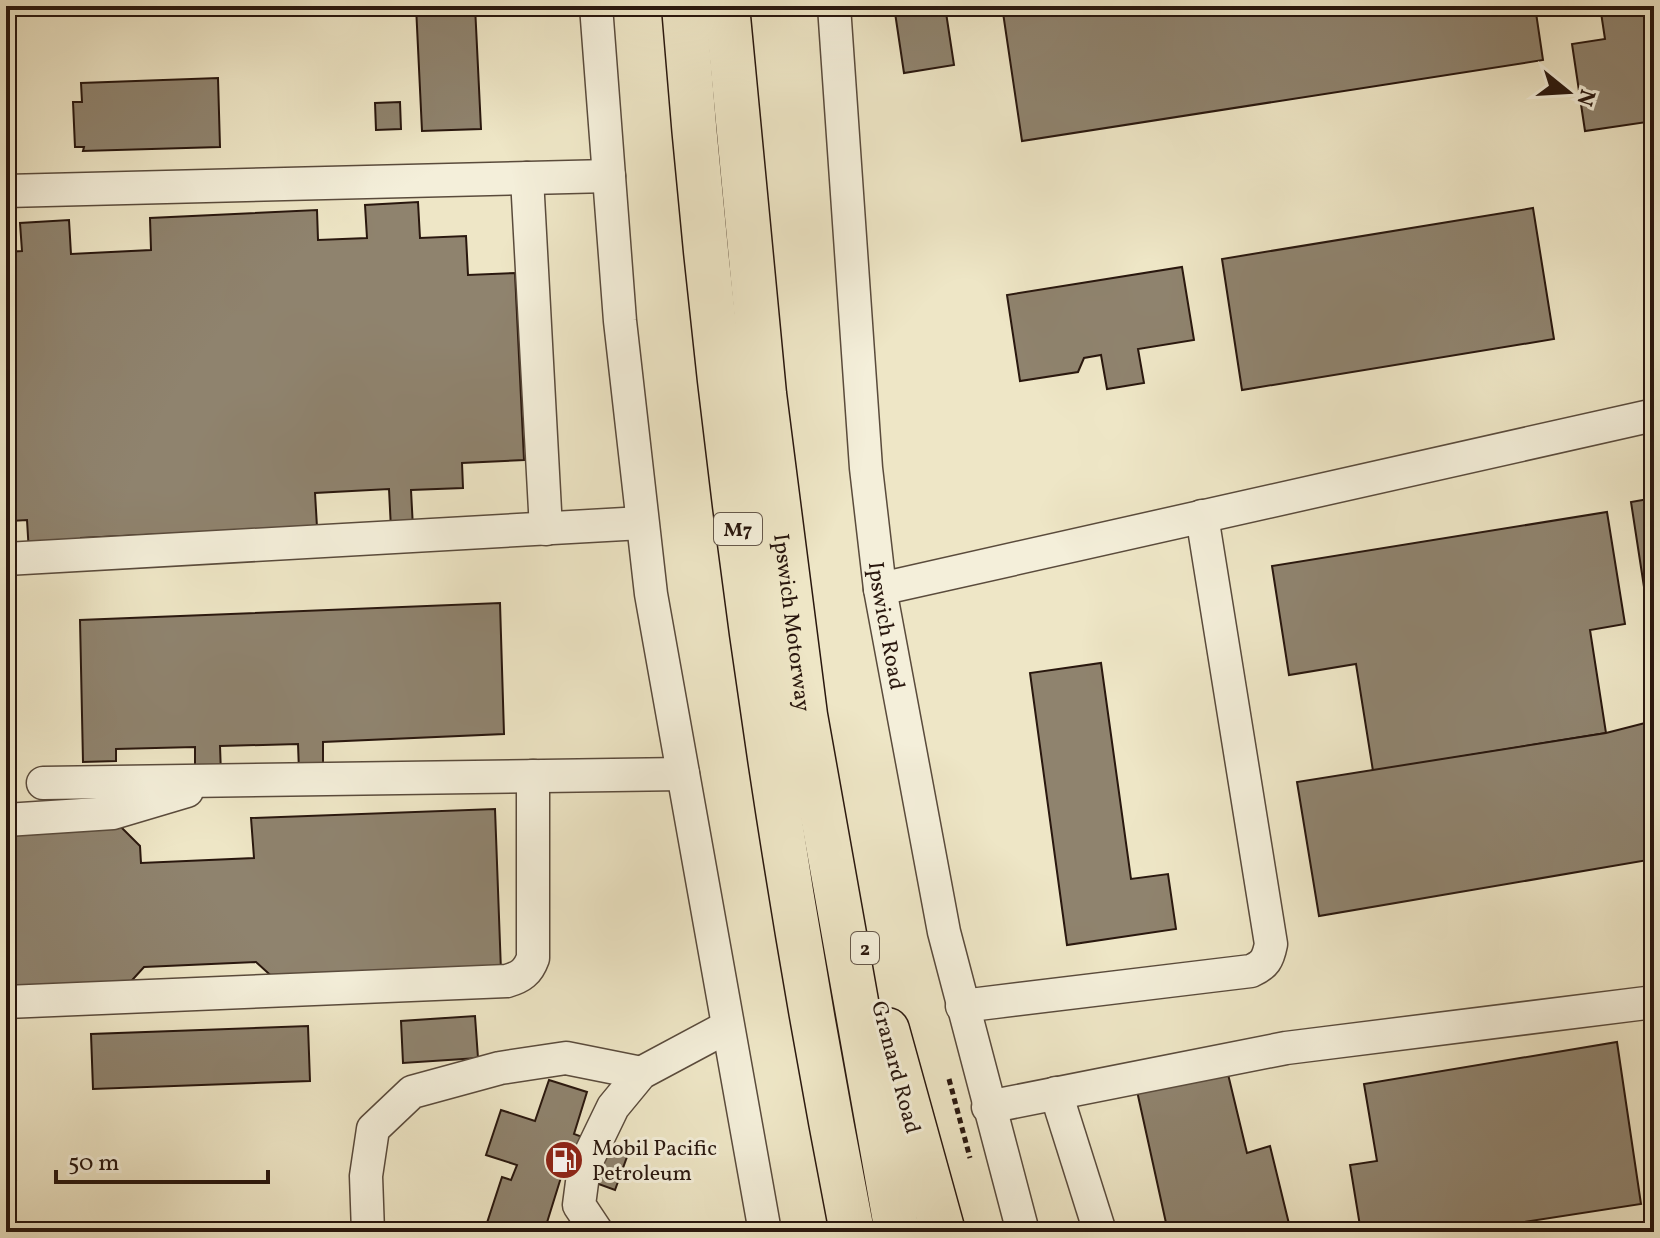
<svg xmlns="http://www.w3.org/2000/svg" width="1660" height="1238" font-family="Vollkorn,serif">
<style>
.building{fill:#8f836e;stroke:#29170e;stroke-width:2}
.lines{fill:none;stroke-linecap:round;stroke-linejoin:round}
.minor-casing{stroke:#5a4b3c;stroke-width:35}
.highway-casing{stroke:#29170e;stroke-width:47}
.path{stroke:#29170e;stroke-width:5;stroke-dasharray:6 4;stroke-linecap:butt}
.minor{stroke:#f4efda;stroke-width:32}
.highway{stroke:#eee6c6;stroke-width:44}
.labels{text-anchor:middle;stroke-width:6;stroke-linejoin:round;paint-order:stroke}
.shield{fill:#f4efda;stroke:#66584b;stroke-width:2}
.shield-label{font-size:20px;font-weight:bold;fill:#29170e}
.street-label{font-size:22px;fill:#29170e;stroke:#f4efda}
.poi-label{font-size:22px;fill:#29170e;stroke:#f4efda;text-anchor:start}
</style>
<rect width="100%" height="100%" fill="#eee6c6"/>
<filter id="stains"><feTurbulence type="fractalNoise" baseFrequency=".0025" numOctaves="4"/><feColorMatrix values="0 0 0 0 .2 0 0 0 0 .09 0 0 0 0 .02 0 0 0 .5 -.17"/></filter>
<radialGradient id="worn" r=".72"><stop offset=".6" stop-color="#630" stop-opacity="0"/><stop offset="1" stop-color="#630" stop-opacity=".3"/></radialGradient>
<!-- building -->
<g class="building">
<polygon points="132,6 263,6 133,12"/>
<polygon points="416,6 475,6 481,129 422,131"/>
<polygon points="894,6 945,6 954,65 904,73"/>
<polygon points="1002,6 1535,6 1543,60 1022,141"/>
<polygon points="1600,6 1654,6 1654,121 1585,131 1572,44 1605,39"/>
<polygon points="218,78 220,147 83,151 84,147 75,147 73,102 82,102 81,83"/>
<polygon points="400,102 401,129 376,130 375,103"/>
<polygon points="418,202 420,238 466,236 468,275 515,273 524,460 462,463 463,488 411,490 413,528 391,529 389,489 315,493 317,527 81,538 81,551 29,553 27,520 11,521 6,410 6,252 22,251 20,223 69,220 71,254 151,250 150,218 317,210 318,240 367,238 365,205"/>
<polygon points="1533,208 1554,339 1242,390 1222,259"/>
<polygon points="1182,267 1194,340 1138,349 1144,383 1107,389 1101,355 1084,358 1078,372 1020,381 1007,295"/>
<polygon points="1654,498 1654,612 1648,613 1631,502"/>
<polygon points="1607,512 1625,624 1590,630 1606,733 1373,771 1356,664 1289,675 1272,566"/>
<polygon points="500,603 504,734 323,742 323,770 299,771 298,744 220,746 221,774 195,776 195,747 116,749 116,761 83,762 80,620"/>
<polygon points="1101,663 1131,879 1168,874 1176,929 1067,945 1030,673"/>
<polygon points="1645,723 1654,779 1654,859 1319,916 1297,782 1606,733"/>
<polygon points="495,809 501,971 278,982 256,962 144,967 125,988 6,990 6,829 118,824 140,846 141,863 254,858 251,818"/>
<polygon points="475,1016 478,1058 403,1063 401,1021"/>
<polygon points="308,1026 310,1081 93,1089 91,1034"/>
<polygon points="1617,1042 1641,1204 1460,1232 1361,1232 1350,1165 1377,1161 1364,1084"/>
<polygon points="1227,1070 1247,1153 1270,1146 1291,1232 1168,1232 1137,1091"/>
<polygon points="549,1080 587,1092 574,1134 628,1154 615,1190 563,1171 544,1232 484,1232 502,1177 511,1180 517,1165 486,1155 501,1110 535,1121"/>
<polygon points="6,1167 15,1167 16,1180 6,1180"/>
</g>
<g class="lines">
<defs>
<g id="minor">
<polyline points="596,6 620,321 651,594 765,1232"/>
<path id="s1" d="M834 6 866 468 880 589 944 932 1023 1232"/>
<polyline points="527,178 546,529"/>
<polyline points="6,191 609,176"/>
<polyline points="6,559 642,523"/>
<polyline points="880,589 1654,415"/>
<polyline points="43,783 683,774"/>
<polyline points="6,820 113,813 187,791"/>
<path d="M6 1002 507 981C521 977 528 972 533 958V776"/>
<path d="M962 1006 1251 971C1265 965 1268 959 1271 944L1202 516"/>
<polyline points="1056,1093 1100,1232"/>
<polyline points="988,1107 1286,1048 1654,1002"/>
<polyline points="368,1232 366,1176 373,1129 412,1092 500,1068 566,1058 641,1073"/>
<polyline points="597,1232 579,1205 584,1167 613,1107 641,1073 727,1027"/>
</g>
<g id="highway">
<path d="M684 6C716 418 773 827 852 1232"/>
<path id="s2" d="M727 6 764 394 805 715 897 1232"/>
<polyline points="887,1030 943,1232"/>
</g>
</defs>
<!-- minor casing -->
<use href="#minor" class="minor-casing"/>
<!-- highway casing -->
<use href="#highway" class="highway-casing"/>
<!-- path -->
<polyline class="path" points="949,1079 970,1158"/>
<!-- minor -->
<use href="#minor" class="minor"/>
<!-- highway -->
<use href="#highway" class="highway"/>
</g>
<!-- icons -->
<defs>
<symbol id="fuel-disc" viewBox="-11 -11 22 22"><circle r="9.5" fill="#8f2418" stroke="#f4efda"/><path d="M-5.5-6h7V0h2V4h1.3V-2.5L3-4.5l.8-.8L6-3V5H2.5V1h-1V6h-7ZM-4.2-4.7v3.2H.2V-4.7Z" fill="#fff"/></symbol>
</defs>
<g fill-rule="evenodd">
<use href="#fuel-disc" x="542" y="1138" width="44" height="44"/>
</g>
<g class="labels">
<!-- shield labels -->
<g class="shield">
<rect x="714" y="513" width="48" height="32" rx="6"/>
<rect x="851" y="932" width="28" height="32" rx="6"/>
</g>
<g class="shield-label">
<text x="738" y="536">M7</text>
<text x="865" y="955">2</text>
</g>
<!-- street labels -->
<g class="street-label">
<text dy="8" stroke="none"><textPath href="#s2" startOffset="620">Ipswich Motorway</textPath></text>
<text dy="8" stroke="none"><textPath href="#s1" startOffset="622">Ipswich Road</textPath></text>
<text transform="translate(897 1067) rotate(75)" y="8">Granard Road</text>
</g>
<!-- poi labels -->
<g class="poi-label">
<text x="592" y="1155">Mobil Pacific<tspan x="592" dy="25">Petroleum</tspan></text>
</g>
</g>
<!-- margin -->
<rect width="1660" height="1238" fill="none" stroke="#eee6c6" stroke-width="32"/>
<rect x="8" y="8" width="1644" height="1222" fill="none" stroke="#29170e" stroke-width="4"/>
<rect x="16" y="16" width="1628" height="1206" fill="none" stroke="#29170e" stroke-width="2"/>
<!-- north arrow -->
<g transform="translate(1568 92) rotate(108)" stroke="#f4efda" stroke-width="6" paint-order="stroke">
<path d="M0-6L14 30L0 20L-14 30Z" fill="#29170e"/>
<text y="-12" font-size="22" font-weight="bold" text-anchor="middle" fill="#29170e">N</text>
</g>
<!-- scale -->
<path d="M56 1170v12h212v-12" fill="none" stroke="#29170e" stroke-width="4"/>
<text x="68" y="1170" font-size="24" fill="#29170e" stroke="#f4efda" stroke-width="6" paint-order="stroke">50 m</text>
<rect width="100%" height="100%" filter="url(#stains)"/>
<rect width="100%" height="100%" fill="url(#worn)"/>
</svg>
